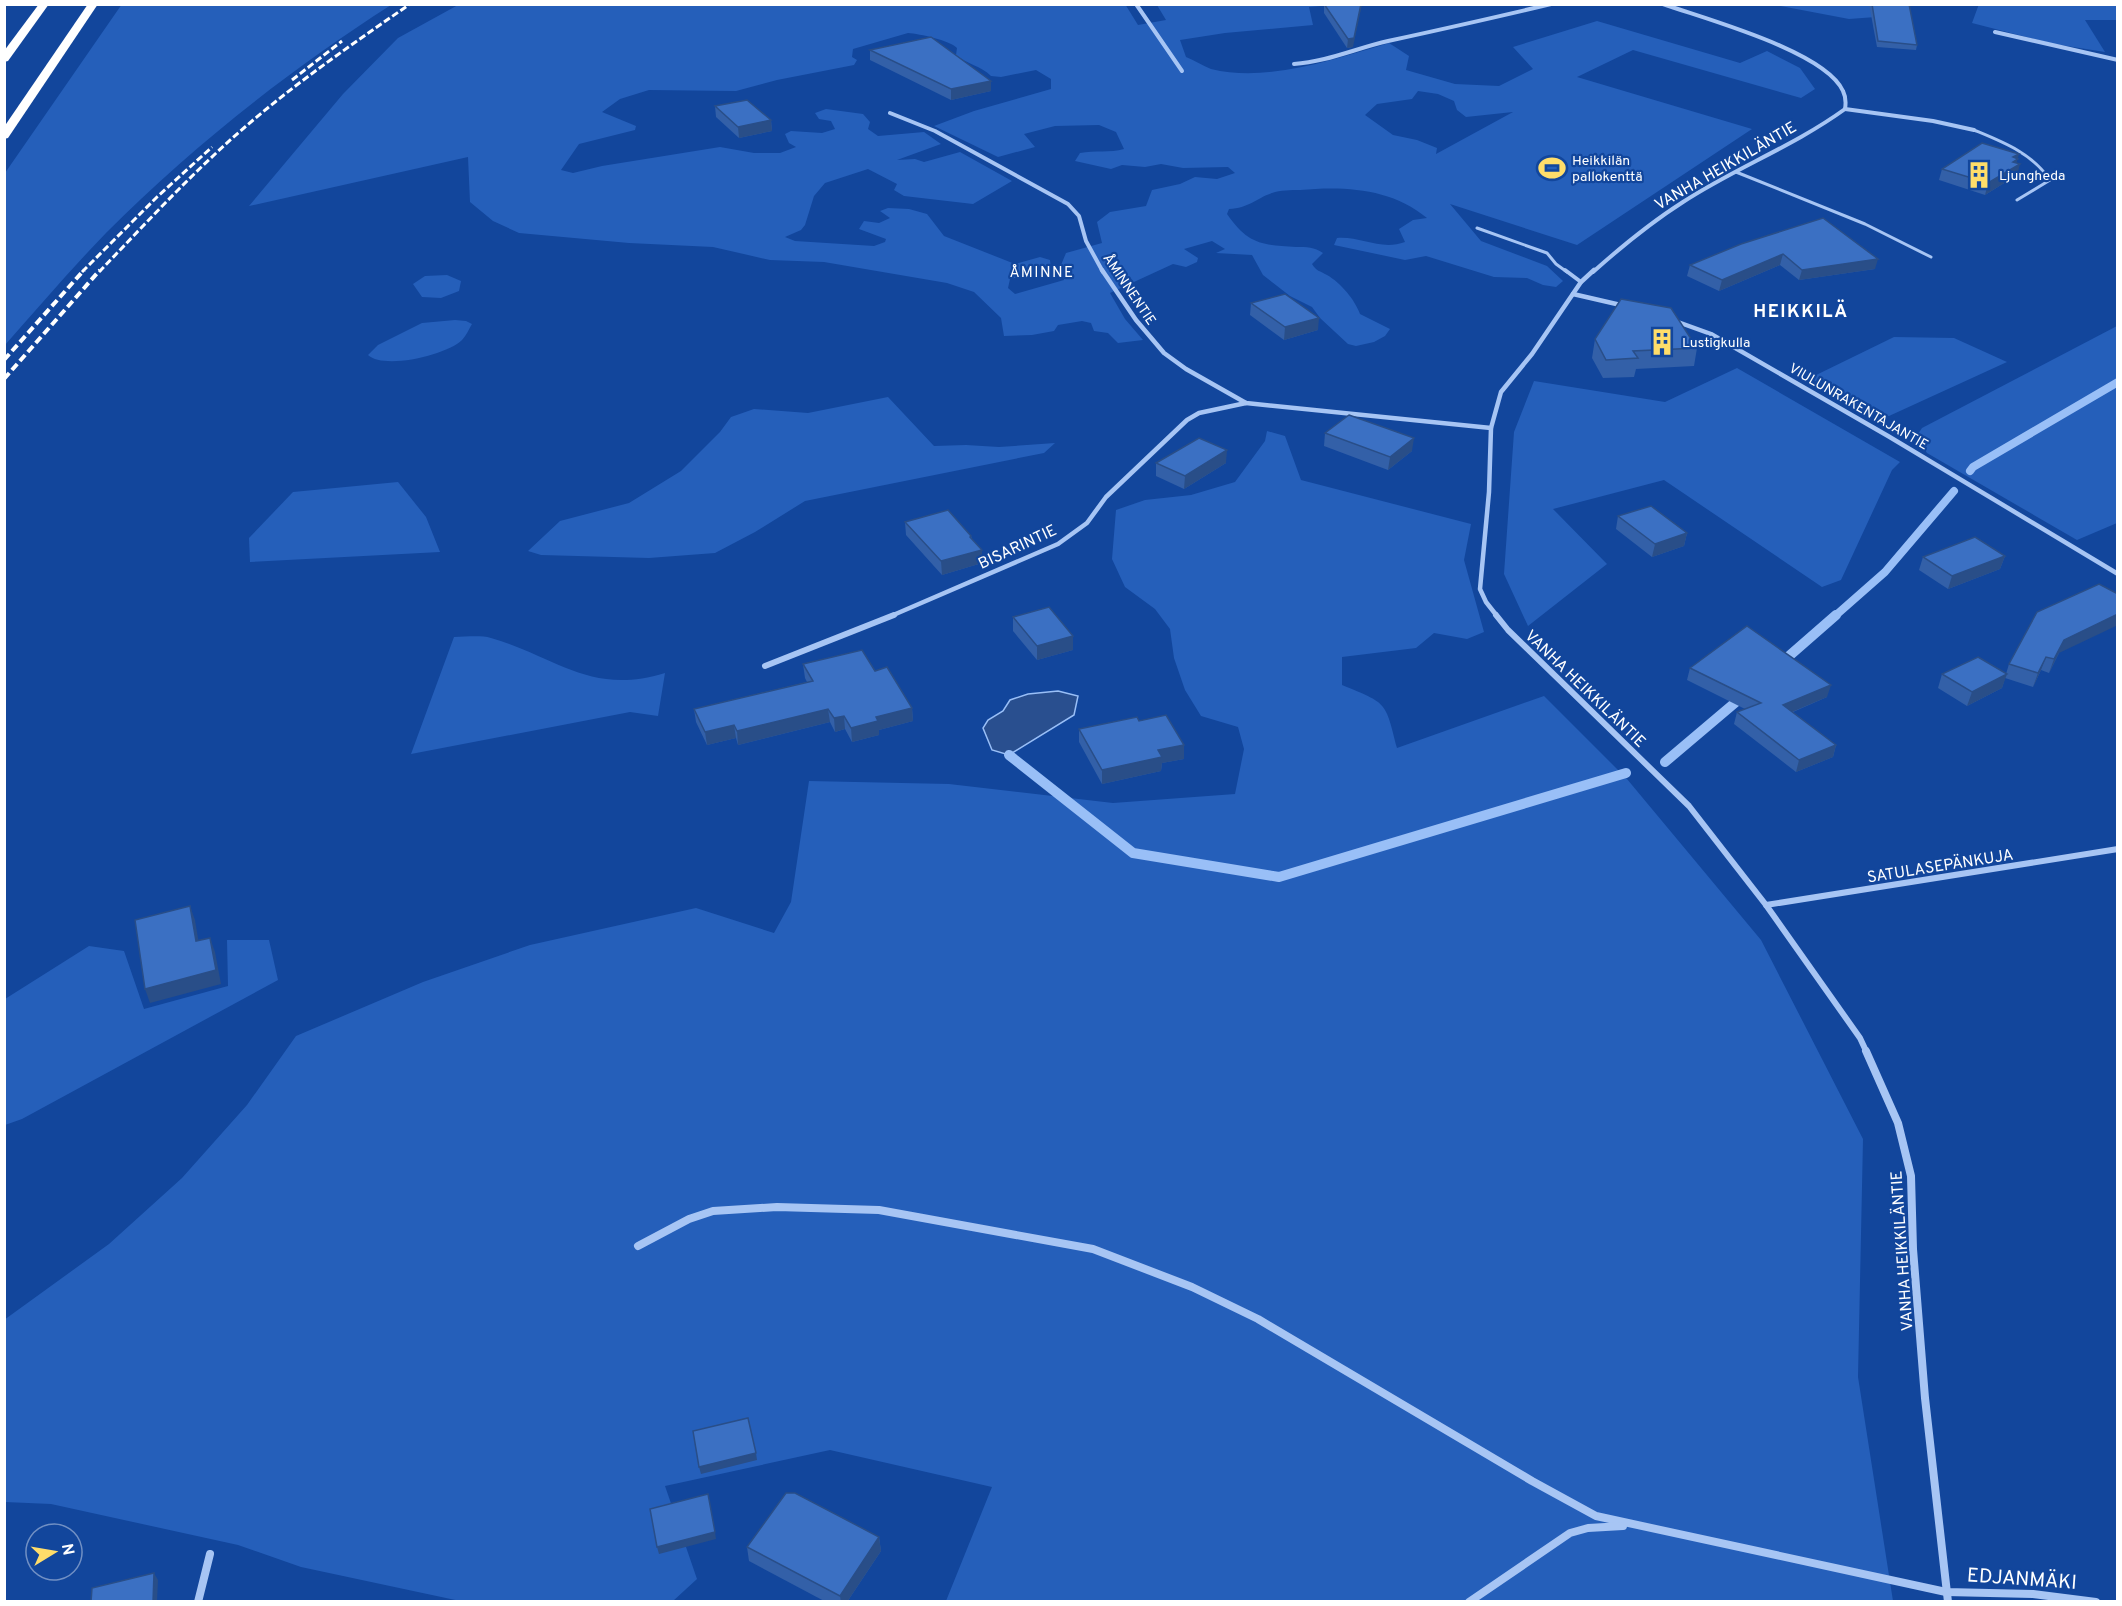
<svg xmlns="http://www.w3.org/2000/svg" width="2122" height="1606" font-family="Overpass,sans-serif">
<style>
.green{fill:#255fba;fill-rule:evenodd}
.water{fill:#294f8f;stroke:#99bff7;stroke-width:1.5}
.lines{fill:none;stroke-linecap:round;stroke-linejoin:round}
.stream-far1{stroke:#99bff7;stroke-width:8}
.stream{stroke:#99bff7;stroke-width:10}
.lane-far1{stroke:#a7c5f4;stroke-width:3}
.lane{stroke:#a7c5f4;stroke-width:4}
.street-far3{stroke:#a7c5f4;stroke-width:4}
.street-far2{stroke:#a7c5f4;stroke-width:4.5}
.street-far1{stroke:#a7c5f4;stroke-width:6}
.street{stroke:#a7c5f4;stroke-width:8}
.highway{fill:#fff;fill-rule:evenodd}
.rail-far1{stroke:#fff;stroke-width:3;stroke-dasharray:7 3;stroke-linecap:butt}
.rail{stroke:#fff;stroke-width:4;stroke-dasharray:8 4;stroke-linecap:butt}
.wall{fill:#3360a8}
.shaded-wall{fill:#294e88}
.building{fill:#3b70c3;stroke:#294e88;stroke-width:1.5}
.labels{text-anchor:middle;stroke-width:4.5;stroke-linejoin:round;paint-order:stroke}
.far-poi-label{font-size:14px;fill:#fff;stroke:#12469c;text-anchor:start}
.far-street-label{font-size:14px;fill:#fff;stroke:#12469c}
.far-neighbourhood-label{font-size:15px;letter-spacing:1.5px;fill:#fff;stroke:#12469c}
.street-label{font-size:16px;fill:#fff;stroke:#12469c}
.far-district-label{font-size:18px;font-weight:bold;letter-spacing:1.5px;fill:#fff;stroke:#12469c}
.near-street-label{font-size:20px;fill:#fff;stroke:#12469c}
</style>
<rect width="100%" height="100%" fill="#12469c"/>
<!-- green -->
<g class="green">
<path d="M122 4 391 5C289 70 192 147 106 233 71 269 38 308 5 345V173Z"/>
<path d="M1125 4 1138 25 1166 20 1157 5H1332L1309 7 1313 25 1225 33 1180 40 1186 57C1194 60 1203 66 1211 69 1268 83 1334 59 1389 43L1409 56 1406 70 1455 84 1499 86 1533 69 1513 47 1597 21 1740 63 1767 51 1800 68 1815 89 1801 98 1633 50 1577 77 1752 129 1577 245 1450 204 1481 241 1547 266 1563 281 1556 287 1543 285 1527 278 1494 277 1426 256 1405 260 1334 245 1337 238C1360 236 1381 251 1405 242L1399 229 1413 220 1427 218C1391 188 1344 186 1300 190 1291 190 1280 190 1272 193 1255 199 1249 208 1229 209L1227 214C1248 244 1261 245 1296 247 1307 247 1314 247 1323 253L1312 264C1316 271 1320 271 1327 275 1341 283 1355 300 1360 314L1390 329 1385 336 1374 342 1356 346 1348 344 1320 318 1312 307 1290 296 1263 275 1252 255 1216 253 1225 249 1212 241 1184 249 1198 258 1197 262 1186 267 1173 264 1110 293 1125 319 1143 340 1118 343 1108 333 1094 331 1091 323 1082 321 1058 325 1054 331 1032 335 1004 336 1001 318 974 292 947 283 824 262 770 260 713 247 629 243 519 233 493 221 470 202 468 157 249 206 343 94 398 38 458 5ZM908 33C920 34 949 40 957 48L956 55C967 64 981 66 991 76L1001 77 1036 70 1051 79V89L974 111 934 126 998 157 1035 147 1024 134 1055 126 1099 125 1116 132 1124 149C1110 153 1095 150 1080 153L1075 161 1111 169 1122 165 1145 167 1161 164 1183 168 1228 167 1235 173 1217 179 1195 177 1180 184 1152 190 1146 206 1110 212 1097 222 1102 243 1066 253 1061 265 1064 280 1015 294 1008 288 1010 279 1051 270 1050 260 1040 257 1015 264 944 236 927 214 909 209 888 208 880 211 890 218 879 223 864 221 859 229 886 239 885 242 874 246 795 241 785 237 801 230 805 225 814 196 825 183 868 169 897 184 894 190 904 196 973 204 1012 181 960 152 924 162 915 159 897 160 941 144 924 132 878 136 868 129 870 122 863 114 826 109 815 113 819 119 831 121 835 129 822 133 791 131 785 134 789 143 796 147 780 153H754L720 147 602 166 573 173 561 170 579 144 635 130 636 126 602 112 620 99 649 90 736 91 777 80 854 65 857 60 852 57 853 49ZM1418 91 1438 94 1454 101 1457 110 1466 117 1513 112 1436 154 1437 148 1417 140 1393 135 1365 115 1377 104 1412 99Z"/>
<polygon points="1979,4 2117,5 2117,20 2085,20 2105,52 2054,44 1972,23"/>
<polygon points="1775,5 1870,5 1889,16 1849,19"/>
<polygon points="447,275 461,281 459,291 441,298 422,297 413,284 425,276"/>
<path d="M455 320 466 321 472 324C469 329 466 336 462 340 447 355 384 370 368 355L378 345 422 323Z"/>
<polygon points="2117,326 2117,523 2077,540 1927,453 1916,437 1922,428"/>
<polygon points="1894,337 1954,338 2007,362 1889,416 1877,415 1810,378"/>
<polygon points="1737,368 1900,462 1892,470 1841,580 1822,587 1664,480 1553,509 1607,564 1528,626 1504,574 1514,432 1534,381 1665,402"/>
<polygon points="888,397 934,446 966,445 999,447 1055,443 1044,453 805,501 755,532 715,553 649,558 541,555 528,551 560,521 629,503 681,471 720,432 731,417 754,409 808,413"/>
<path d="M1267 431 1285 436 1301 480 1471 524 1464 560 1484 632 1467 639 1434 633 1416 648 1342 657V685C1388 704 1385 701 1397 748L1544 696 1627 779 1761 940 1863 1139 1858 1377 1893 1601H946L992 1487 830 1450 665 1486 697 1579 673 1601H460L301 1567 238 1545 51 1504 5 1502 4 1320 109 1244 182 1178 247 1105 296 1036 423 982 530 945 696 908 774 933 791 902 809 781 949 784 1113 803 1235 794 1244 749 1238 727 1201 716 1185 690 1174 658 1170 629 1155 609 1125 587 1112 559 1116 510 1145 500 1191 495 1235 482 1265 441Z"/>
<polygon points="398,482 426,517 440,552 250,562 249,538 293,492"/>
<path d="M454 637C466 637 480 635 491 638 557 657 590 696 665 673L658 716 630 712 411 754Z"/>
<polygon points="227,940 269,940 278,980 22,1119 5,1125 5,999 89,946 124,951 144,1009 228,986"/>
</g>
<!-- water -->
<polygon class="water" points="1058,691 1078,696 1074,715 1009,755 992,750 983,728 988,720 1003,711 1010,700 1028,694"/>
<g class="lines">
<!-- stream-far1 -->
<g class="stream-far1">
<polyline points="1970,471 1973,467 2118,382"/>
<polyline points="1835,616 1885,572 1954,491"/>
</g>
<!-- stream -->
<g class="stream">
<polyline points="1780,664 1836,615"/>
<polyline points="1009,755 1133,853 1279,877 1626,773"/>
<polyline points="1665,762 1743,696"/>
</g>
<!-- lane-far1 -->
<g class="lane-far1">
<path d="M1974 130C2003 142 2032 153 2050 180L2017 200"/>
<polyline points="1736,172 1865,224 1931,257"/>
<polyline points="1477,228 1547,253 1556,264 1567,272"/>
</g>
<!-- lane -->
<polyline class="lane" points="1565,270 1581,282"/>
<!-- street-far3 -->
<g class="street-far3">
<polyline points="1136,4 1182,71"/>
<polyline points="1995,32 2118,60"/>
<path d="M1294 64C1326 62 1357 48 1388 41 1443 29 1497 17 1551 4"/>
<polyline points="1845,109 1933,121 1974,130"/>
<polyline points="890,113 935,131 1068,204 1079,216 1086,241 1103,272"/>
<path d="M1593 272C1621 247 1650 223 1683 202 1735 168 1794 146 1845 109 1846 103 1846 97 1843 91 1825 51 1705 19 1663 4"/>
</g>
<!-- street-far2 -->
<g class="street-far2">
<polyline points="1102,270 1136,320 1164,353 1186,369 1246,403 1491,428"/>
<polyline points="1573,294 1625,306"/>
<polyline points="1675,321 1711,334 1888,436 2118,574"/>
<polyline points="891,616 1058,544 1087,523 1106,497 1187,420 1199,413 1246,403"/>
<polyline points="1497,616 1486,602 1480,589 1489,492 1491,428 1501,392 1532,354 1581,282 1594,270"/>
</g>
<!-- street-far1 -->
<g class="street-far1">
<polyline points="1496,615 1508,630 1689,806 1766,905 1860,1038 1867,1053"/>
<polyline points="765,666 894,615"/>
<polyline points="1766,905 2118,849"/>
</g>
<!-- street -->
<g class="street">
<polyline points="1866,1051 1898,1123 1911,1176 1913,1249 1925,1398 1948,1602"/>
<polyline points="638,1246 689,1219 713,1211 777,1207 879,1210 1093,1249 1192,1287 1258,1319 1532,1481 1596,1516 1946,1592 2033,1594 2096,1602"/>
<polyline points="198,1602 210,1554"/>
<polyline points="1469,1602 1570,1533 1588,1528 1623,1526"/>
</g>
<!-- highway -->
<g class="highway">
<polygon points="39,4 49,4 8,61 4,62 4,51"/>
<polygon points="88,4 98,4 8,138 4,139 4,127"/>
</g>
<!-- rail-far1 -->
<g class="rail-far1">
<polyline points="292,80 342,41"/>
<polyline points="82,272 157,197 212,147"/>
<path d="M99 272C146 223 193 172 245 127 297 82 354 43 410 4"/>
</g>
<!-- rail -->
<g class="rail">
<polyline points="4,360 84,270"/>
<polyline points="4,379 100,270"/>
</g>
</g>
<!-- wall -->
<g class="wall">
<polygon points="1324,4 1353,47 1347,48 1324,13"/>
<polygon points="1869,4 1909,4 1917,45 1916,50 1877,47"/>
<polygon points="870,50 991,81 991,91 951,100 870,60"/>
<polygon points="715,106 771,120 772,131 739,138 716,117"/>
<polygon points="2017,163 2017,175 1985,195 1939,180 1942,169"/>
<polygon points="1741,244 1875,269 1799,280 1780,265 1719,291 1687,276 1690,265"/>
<polygon points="1251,303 1318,330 1284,340 1250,315"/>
<polygon points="1595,339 1697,348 1694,366 1636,369 1634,377 1603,378 1592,358"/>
<polygon points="1325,433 1412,451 1388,470 1324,446"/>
<polygon points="1156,463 1226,463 1184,489 1156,476"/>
<polygon points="1618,516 1687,533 1684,546 1652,557 1616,529"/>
<polygon points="905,522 971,536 972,539 982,550 982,563 942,575 906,535"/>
<polygon points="2005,556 2000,569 1948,589 1919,570 1923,557"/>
<polygon points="1013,617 1073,636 1073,650 1037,660 1013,631"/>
<polygon points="2059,653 2049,673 2041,670 2033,687 2005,678 2002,688 1967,706 1938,688 1942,674 2006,674 2009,664"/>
<polygon points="803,664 875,671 912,708 913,721 879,730 879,735 852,742 845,729 835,732 830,722 738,745 736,738 707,745 696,722 694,709 807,682 805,678"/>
<polygon points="1690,668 1827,697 1793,712 1836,745 1833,757 1796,772 1734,724 1737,712 1745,709 1687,680"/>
<polygon points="1139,721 1184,759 1162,763 1161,771 1102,784 1079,742 1079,729"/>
<polygon points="879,1537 881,1551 847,1602 826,1602 749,1561 747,1547"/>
</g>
<!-- shaded-wall -->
<g class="shaded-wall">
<polygon points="1361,4 1362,4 1353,47 1347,48 1348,39"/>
<polygon points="991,81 991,91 951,100 951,89"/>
<polygon points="771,120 772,131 739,138 738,127"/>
<polygon points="2019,154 2016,165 2020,164 2017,175 1985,195 1988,183 2013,157"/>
<polygon points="1783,254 1780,265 1719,291 1722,280"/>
<polygon points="1878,259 1875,269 1799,280 1802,270"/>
<polygon points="1319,318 1318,330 1284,340 1285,327"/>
<polygon points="1414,438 1412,451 1388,470 1390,457"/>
<polygon points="1227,450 1226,463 1184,489 1185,476"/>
<polygon points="1687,533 1684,546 1652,557 1655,544"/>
<polygon points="982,550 982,563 942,575 941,561"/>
<polygon points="2005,556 2000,569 1948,589 1952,576"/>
<polygon points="2118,614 2118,625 2059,653 2049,673 2054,659 2064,640"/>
<polygon points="1073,636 1073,650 1037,660 1037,646"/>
<polygon points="2046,657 2041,670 2033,687 2038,673"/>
<polygon points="2007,674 2002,688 1967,706 1972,692"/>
<polygon points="1831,685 1827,697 1780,717 1783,705"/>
<polygon points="912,708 913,721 879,730 879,735 852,742 851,728 876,717"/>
<polygon points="828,709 830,722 738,745 737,731"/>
<polygon points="844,716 845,729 835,732 834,718"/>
<polygon points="734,725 736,738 707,745 705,732"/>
<polygon points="1184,745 1184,759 1162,763 1161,771 1102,784 1102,770 1158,750"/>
<polygon points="1836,745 1833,757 1796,772 1799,760"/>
<polygon points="190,906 195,920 201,956 196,941"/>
<polygon points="210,938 215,952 221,984 150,1003 145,989"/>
<polygon points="756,1453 757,1460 701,1474 699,1467"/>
<polygon points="715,1532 716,1539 659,1554 657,1547"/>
<polygon points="879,1537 881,1551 847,1602 841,1602 840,1596"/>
<polygon points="154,1573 158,1580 157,1602 153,1602"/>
</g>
<!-- building -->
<g class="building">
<polygon points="1324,4 1361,4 1354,38 1348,39"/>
<polygon points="1872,4 1909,4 1917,45 1878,41"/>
<polygon points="931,37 991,81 951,89 870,50"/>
<polygon points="747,100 771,120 738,127 715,106"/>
<polygon points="1982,143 2019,154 2013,157 2018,159 2013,162 2020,164 1988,183 1942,169"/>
<polygon points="1823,218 1878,259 1802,270 1783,254 1722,280 1690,265 1741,244"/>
<polygon points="1285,294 1319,318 1285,327 1251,303"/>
<polygon points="1621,299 1671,308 1697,348 1633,351 1638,358 1606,360 1595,339"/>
<polygon points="1349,415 1414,438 1390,457 1325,433"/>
<polygon points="1199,438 1227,450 1185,476 1156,463"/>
<polygon points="1651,506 1687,533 1655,544 1618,516"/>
<polygon points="948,510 971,536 970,537 982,550 941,561 905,522"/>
<polygon points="1975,537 2005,556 1952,576 1923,557"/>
<polygon points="2099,584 2118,594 2118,614 2064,640 2054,659 2046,657 2038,673 2009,664 2037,612"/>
<polygon points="1049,607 1073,636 1037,646 1013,617"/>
<polygon points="1747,626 1831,685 1783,705 1836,745 1799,760 1737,712 1761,703 1690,668"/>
<polygon points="862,650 875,671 887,667 912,708 876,717 878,721 851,728 844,716 834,718 828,709 737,731 734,725 705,732 694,709 813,681 803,664"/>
<polygon points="1978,657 2007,674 1972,692 1942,674"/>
<polygon points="1166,715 1184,745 1158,750 1162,757 1102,770 1079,729 1137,717 1139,721"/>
<polygon points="190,906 196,941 210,938 216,970 145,989 135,920"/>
<polygon points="748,1418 756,1453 699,1467 693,1431"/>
<polygon points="786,1493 795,1493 879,1537 840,1596 747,1547"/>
<polygon points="708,1494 715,1532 657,1547 650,1509"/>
<polygon points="154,1573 153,1602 91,1602 92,1588"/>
</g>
<!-- icons -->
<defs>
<symbol id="stadium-bare" viewBox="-9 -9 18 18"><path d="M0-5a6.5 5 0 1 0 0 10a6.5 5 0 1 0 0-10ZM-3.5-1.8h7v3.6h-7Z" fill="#ffdd6a" stroke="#12469c" stroke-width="2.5" paint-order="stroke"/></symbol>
<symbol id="building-bare" viewBox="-9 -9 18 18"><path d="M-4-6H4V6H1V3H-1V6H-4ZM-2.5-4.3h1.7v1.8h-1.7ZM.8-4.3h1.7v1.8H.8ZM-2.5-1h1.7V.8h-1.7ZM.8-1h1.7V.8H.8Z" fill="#ffdd6a" stroke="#12469c" stroke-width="2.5" paint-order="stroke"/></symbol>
</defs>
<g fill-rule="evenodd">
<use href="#stadium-bare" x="1533" y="149" width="38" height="38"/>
<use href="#building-bare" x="1960" y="156" width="38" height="38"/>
<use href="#building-bare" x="1643" y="323" width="38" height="38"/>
</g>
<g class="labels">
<!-- far-poi labels -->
<g class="far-poi-label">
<text x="1572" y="165">Heikkilän<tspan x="1572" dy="16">pallokenttä</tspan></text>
<text x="1999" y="180">Ljungheda</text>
<text x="1682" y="347">Lustigkulla</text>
</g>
<!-- far-street labels -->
<g class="far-street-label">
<text transform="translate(1130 289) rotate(56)" y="5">ÅMINNENTIE</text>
<text transform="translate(1859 406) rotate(30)" y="5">VIULUNRAKENTAJANTIE</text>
</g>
<!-- far-neighbourhood labels -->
<g class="far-neighbourhood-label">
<text x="1042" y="277">ÅMINNE</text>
</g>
<!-- street labels -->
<g class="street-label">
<text transform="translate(1725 165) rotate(-30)" y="6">VANHA HEIKKILÄNTIE</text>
<text transform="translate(1017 546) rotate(-25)" y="6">BISARINTIE</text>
<text transform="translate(1586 688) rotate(44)" y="6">VANHA HEIKKILÄNTIE</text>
<text transform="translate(1940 865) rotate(-9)" y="6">SATULASEPÄNKUJA</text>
<text transform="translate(1901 1251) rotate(-94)" y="6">VANHA HEIKKILÄNTIE</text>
</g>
<!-- far-district labels -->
<g class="far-district-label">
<text x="1801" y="317">HEIKKILÄ</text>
</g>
<!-- near-street labels -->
<g class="near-street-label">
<text transform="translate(2022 1578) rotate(4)" y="7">EDJANMÄKI</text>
</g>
</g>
<!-- border -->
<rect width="2122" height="1606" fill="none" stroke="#ffffff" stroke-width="12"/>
<!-- north arrow -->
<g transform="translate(54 1552) rotate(79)"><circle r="28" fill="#12469c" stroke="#7190c4" stroke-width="1.5"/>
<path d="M0-4.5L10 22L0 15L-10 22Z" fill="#ffdd6a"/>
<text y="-9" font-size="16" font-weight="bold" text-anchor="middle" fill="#ffffff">N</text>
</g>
</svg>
